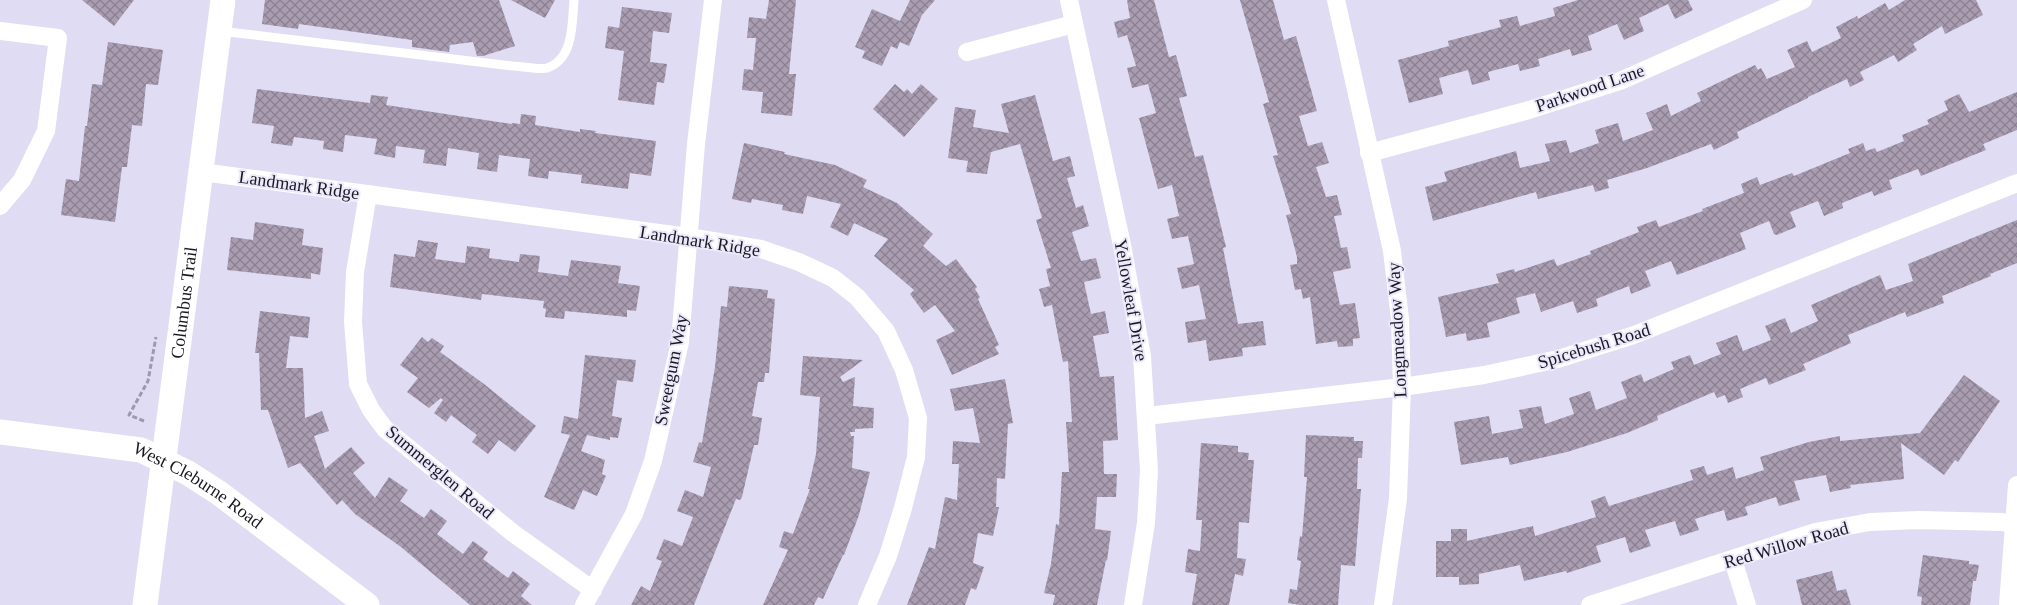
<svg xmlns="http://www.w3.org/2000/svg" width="2017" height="605" font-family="Georgia,serif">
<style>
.building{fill:url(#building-cross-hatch)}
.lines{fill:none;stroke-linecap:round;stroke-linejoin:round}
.path{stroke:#9c9aac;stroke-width:3;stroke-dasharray:5 2.5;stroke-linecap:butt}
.lane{stroke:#fff;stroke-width:9}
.street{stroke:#fff;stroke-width:18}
.secondary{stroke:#fff;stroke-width:25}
.labels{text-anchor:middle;stroke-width:4;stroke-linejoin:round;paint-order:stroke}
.street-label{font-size:18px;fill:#191820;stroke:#ece9fc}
</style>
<defs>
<pattern id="building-cross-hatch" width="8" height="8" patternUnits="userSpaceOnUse" patternTransform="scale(1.25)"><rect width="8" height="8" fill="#aa9db1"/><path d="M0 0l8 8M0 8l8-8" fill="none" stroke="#8a7f90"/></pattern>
</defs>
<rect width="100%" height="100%" fill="#dfdcf3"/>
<!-- building -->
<g class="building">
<polygon points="82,0 134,0 114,26"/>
<polygon points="265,0 499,0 515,46 483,56 477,56 473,42 450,45 449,52 412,47 412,40 299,24 298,29 262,24"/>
<polygon points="511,0 555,0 545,18"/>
<polygon points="769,0 796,0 789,74 796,74 792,116 761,113 763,92 742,90 744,69 753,70 756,38 747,38 749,17 766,19"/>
<polygon points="910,0 935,0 922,15 909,46 900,42 897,49 891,46 882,66 862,58 865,51 855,47 872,9 900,21"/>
<polygon points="1127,0 1154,0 1169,57 1176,55 1187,96 1179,98 1195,157 1203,155 1217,210 1226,247 1223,248 1238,324 1263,321 1266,345 1242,348 1243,356 1209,361 1206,340 1188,343 1185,322 1206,319 1199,285 1182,289 1177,268 1194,264 1188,236 1172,239 1167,219 1179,216 1172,185 1158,189 1139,118 1156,113 1148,84 1132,88 1127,68 1136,66 1127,35 1118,38 1114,22 1130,18"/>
<polygon points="1240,0 1273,0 1284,40 1296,36 1317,111 1299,116 1308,146 1322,142 1329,163 1316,167 1326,197 1337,195 1342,215 1334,216 1341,248 1347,247 1351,268 1333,272 1340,305 1355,303 1360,338 1353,339 1353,346 1338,347 1337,341 1316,344 1310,297 1303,299 1301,289 1295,290 1290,265 1297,264 1297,257 1286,215 1291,214 1273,156 1278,155 1263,104 1269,102"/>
<polygon points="1578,0 1688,0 1693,10 1675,19 1668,4 1639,18 1644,31 1624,40 1617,24 1588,36 1592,50 1572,56 1570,49 1538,59 1540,66 1520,71 1518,64 1488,72 1490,80 1472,85 1468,70 1439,78 1443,94 1409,103 1398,60 1449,46 1448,41 1501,27 1499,20 1517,16 1520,26 1555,16 1553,8"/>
<polygon points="1905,0 1976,0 1983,15 1945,34 1942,26 1913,44 1917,50 1898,62 1894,55 1860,72 1864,80 1850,87 1847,79 1808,97 1808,98 1737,132 1739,138 1714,150 1711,144 1647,168 1607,180 1609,188 1595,192 1593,185 1538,199 1536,192 1433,221 1425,187 1447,181 1444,172 1516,151 1520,168 1550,161 1545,144 1566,140 1570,153 1599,143 1595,130 1618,123 1623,141 1653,130 1646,113 1667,104 1671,116 1701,101 1697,93 1755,65 1758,70 1761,68 1767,79 1795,67 1787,50 1807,41 1812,52 1841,38 1836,27 1857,16 1858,19 1885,3 1889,10"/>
<polygon points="622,7 672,13 669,33 653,31 650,62 667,64 664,83 657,82 654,105 618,100 624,51 605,48 608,26 619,28"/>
<polygon points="108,42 163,50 158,85 146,84 142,126 132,125 127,167 122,167 115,222 61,215 66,179 79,181 85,126 87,126 92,84 102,85"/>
<polygon points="895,84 904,92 907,89 912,94 921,84 938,99 904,137 873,109"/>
<polygon points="257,89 370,103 371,95 388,97 386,105 512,124 512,123 520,124 521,114 536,116 535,125 580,132 580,129 596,131 595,133 656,141 651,176 630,173 628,189 581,183 582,175 549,171 548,179 528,176 530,159 499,155 497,172 477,169 479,153 448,148 446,166 423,163 425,150 396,146 395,158 374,154 377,139 345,135 343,152 323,149 324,141 294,137 292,146 271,143 274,126 252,123"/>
<polygon points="2017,92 2017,130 1983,144 1986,150 1921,176 1918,169 1889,180 1892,189 1874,196 1872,191 1842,203 1843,208 1824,216 1818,201 1790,212 1796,227 1777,235 1774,234 1769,221 1740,233 1746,249 1677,275 1671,261 1645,271 1651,286 1631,294 1629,286 1596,299 1598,306 1577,313 1573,301 1541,312 1535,293 1516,298 1520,313 1487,323 1490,337 1467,341 1466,333 1446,337 1438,297 1499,283 1496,274 1514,269 1515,272 1554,259 1557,266 1591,254 1590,251 1639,232 1637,227 1656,220 1659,227 1703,211 1702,209 1744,193 1741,184 1757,177 1760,185 1792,173 1794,176 1850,153 1848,149 1863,143 1866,151 1875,148 1877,152 1904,141 1902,135 1929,124 1927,120 1948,110 1944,101 1959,94 1969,112"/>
<polygon points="1035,95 1053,161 1070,156 1075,176 1067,178 1076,208 1083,205 1089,226 1072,232 1081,261 1096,258 1101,278 1084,282 1091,314 1105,311 1109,333 1093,336 1100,377 1114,376 1118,440 1103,441 1104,474 1117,474 1116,497 1097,497 1095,529 1111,531 1107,561 1106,560 1097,605 1053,605 1055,595 1044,593 1051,564 1056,524 1059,525 1062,472 1069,472 1066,422 1072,422 1068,361 1063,362 1052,305 1044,307 1039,289 1050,286 1046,269 1051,268 1036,220 1042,218 1020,144 991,152 987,174 966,172 968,161 948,158 955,107 976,110 973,127 1009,133 1001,104"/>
<polygon points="744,143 785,152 784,154 835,165 867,180 863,187 897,203 933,234 923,246 946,266 956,259 977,287 975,289 980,297 978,299 999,345 995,347 999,354 952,375 936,340 955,331 935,305 924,313 910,294 914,290 874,256 888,239 854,223 848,236 830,227 841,204 807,196 803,214 782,210 783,205 752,199 751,203 732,199"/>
<polygon points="2017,220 2017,263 1990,274 1991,276 1942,296 1944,303 1907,317 1905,312 1848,335 1851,343 1803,364 1806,370 1769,385 1766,378 1740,389 1743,397 1728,403 1725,395 1717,398 1714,392 1657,416 1658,420 1627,433 1567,452 1510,465 1508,457 1461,465 1454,422 1489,416 1492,434 1523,428 1519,410 1541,406 1545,424 1574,414 1569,398 1590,391 1596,410 1627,398 1621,382 1641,374 1644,382 1674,369 1671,362 1690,355 1694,365 1721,354 1716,343 1737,335 1743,351 1771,340 1765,326 1785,318 1791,333 1818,321 1811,305 1880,275 1886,290 1913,281 1908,264"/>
<polygon points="255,222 304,229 302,245 323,248 320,275 311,273 311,279 227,270 231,237 253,240"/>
<polygon points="418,240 438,243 435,259 465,263 467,246 490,249 489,258 519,262 520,254 540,256 538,272 568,276 571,260 621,266 618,283 640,286 636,311 627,310 627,317 565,311 564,319 545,317 546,309 543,308 544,301 482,294 481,300 390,287 394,254 415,257"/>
<polygon points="729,286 768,290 767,298 775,299 769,373 765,373 764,382 758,382 752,416 762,418 758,445 754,445 742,497 740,500 736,499 694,605 631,605 641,586 650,591 662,561 656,559 664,539 682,546 693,517 677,511 685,490 703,497 711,467 693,462 699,442 702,443 715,367 721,306 727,307"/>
<polygon points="260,311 310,317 308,338 290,336 286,368 303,368 305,418 322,411 329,431 314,436 325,469 351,447 365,463 353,473 375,498 389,477 408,490 400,501 424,518 431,509 447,521 437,534 463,554 473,541 488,552 483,559 508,578 513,571 530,584 521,596 532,605 470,605 401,547 355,514 342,500 337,505 300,463 288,468 268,410 261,410 259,353 255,353"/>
<polygon points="422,337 428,342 432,338 444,346 440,352 484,384 536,426 515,452 499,440 488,454 472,442 477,435 451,415 446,422 434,413 443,400 441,398 429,408 407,392 418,378 400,365"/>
<polygon points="585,355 636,360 633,382 617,380 612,416 622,418 618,438 610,437 610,440 587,435 581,451 605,460 602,474 606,476 597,496 583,490 574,510 544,497 570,435 561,433 564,416 578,419"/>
<polygon points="803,356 863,360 840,377 843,382 855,377 853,406 874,408 873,428 855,429 855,432 850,432 851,436 854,436 852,468 870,472 859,515 844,555 843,555 823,599 818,597 814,605 763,605 788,550 779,547 784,531 793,534 810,489 808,489 816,454 820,397 800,395"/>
<polygon points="1964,375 2000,401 1958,462 1955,460 1944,475 1901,443 1904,479 1850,485 1851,488 1830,492 1826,475 1794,481 1800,500 1779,506 1776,497 1745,507 1748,515 1727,521 1724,510 1695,519 1699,530 1680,536 1675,521 1645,530 1651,546 1630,553 1625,537 1596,546 1601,562 1567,573 1566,571 1524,581 1520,565 1479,574 1479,584 1459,585 1459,577 1436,577 1436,541 1451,541 1451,529 1467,529 1467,541 1533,526 1535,536 1596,517 1591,501 1605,496 1609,506 1635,498 1693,480 1690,470 1704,466 1707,475 1733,467 1736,479 1764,470 1760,457 1809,442 1840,436 1840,441 1920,433"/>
<polygon points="1005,379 1013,423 1008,424 1005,479 997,478 996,507 999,507 993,536 978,533 973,563 984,567 976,590 971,588 965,605 907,605 929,547 935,549 945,497 957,500 959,464 952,464 953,441 980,443 973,408 955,411 950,389"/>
<polygon points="1306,435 1354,437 1354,441 1363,441 1362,458 1358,458 1357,489 1361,489 1355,566 1341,565 1338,605 1300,605 1288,603 1290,589 1297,590 1301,561 1297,560 1300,536 1302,537 1307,477 1304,477"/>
<polygon points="1201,443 1238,446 1238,452 1249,453 1248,460 1254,460 1249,523 1239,522 1237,558 1246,559 1243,576 1235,574 1229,605 1192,605 1197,574 1185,572 1188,549 1200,551 1202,520 1196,520"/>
<polygon points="1923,555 1969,561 1969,564 1979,565 1976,581 1973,581 1970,605 1921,605 1922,597 1917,596"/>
<polygon points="1832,571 1837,591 1846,589 1851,605 1802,605 1796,580"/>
</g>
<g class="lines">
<!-- path -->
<polyline class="path" points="144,421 129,415 148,381 156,337"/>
<!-- lane -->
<path class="lane" d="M220 31 512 66C521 66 540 70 547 68 574 59 572 23 574 0"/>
<!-- street -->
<g class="street">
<polyline points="1069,0 1122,245 1142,356 1149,471 1146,523 1133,605"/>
<polyline points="1336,0 1392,251 1400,319 1402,387 1398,499 1383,605"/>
<polyline points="0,31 58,38 46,131 22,180 0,206"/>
<polyline points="967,52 1074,24"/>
<polyline points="1369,153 1529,110 1620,81 1803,0"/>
<polyline points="202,172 689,237 761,249 799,262 833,278 857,297 886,331 904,370 918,418 916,457 903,508 888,556 867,605"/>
<polyline points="368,194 355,272 353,322 358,384 371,410 385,429 513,533 593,590"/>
<polyline points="1147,416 1402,387 1484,375 1558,359 1634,335 2017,183"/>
<polyline points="1733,560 1747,605"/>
<polyline points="584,605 634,514 653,461 680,342 696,144 713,0"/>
<polyline points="1590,605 1815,532 1870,522 1919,520 2002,522 2017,525"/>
<polyline points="2008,605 2017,485"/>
</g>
<!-- secondary -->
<g class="secondary">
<path id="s1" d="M0 432 141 450 188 473 219 493 367 605"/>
<path id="s2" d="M145 605 223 0"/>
</g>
</g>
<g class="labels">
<!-- street labels -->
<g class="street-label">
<text transform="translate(1590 88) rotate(-19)" y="6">Parkwood Lane</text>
<text transform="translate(299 185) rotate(8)" y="6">Landmark Ridge</text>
<text transform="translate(700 241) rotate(9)" y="6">Landmark Ridge</text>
<text transform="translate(1131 300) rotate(80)" y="6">Yellowleaf Drive</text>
<text dy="6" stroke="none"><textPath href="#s2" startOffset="305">Columbus Trail</textPath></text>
<text transform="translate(1397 330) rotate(-93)" y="6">Longmeadow Way</text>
<text transform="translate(1594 346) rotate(-17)" y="6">Spicebush Road</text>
<text transform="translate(671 370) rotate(-79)" y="6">Sweetgum Way</text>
<text transform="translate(440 472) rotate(40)" y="6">Summerglen Road</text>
<text dy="6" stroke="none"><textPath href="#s1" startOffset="209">West Cleburne Road</textPath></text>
<text transform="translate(1786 545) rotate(-16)" y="6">Red Willow Road</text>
</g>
</g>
</svg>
